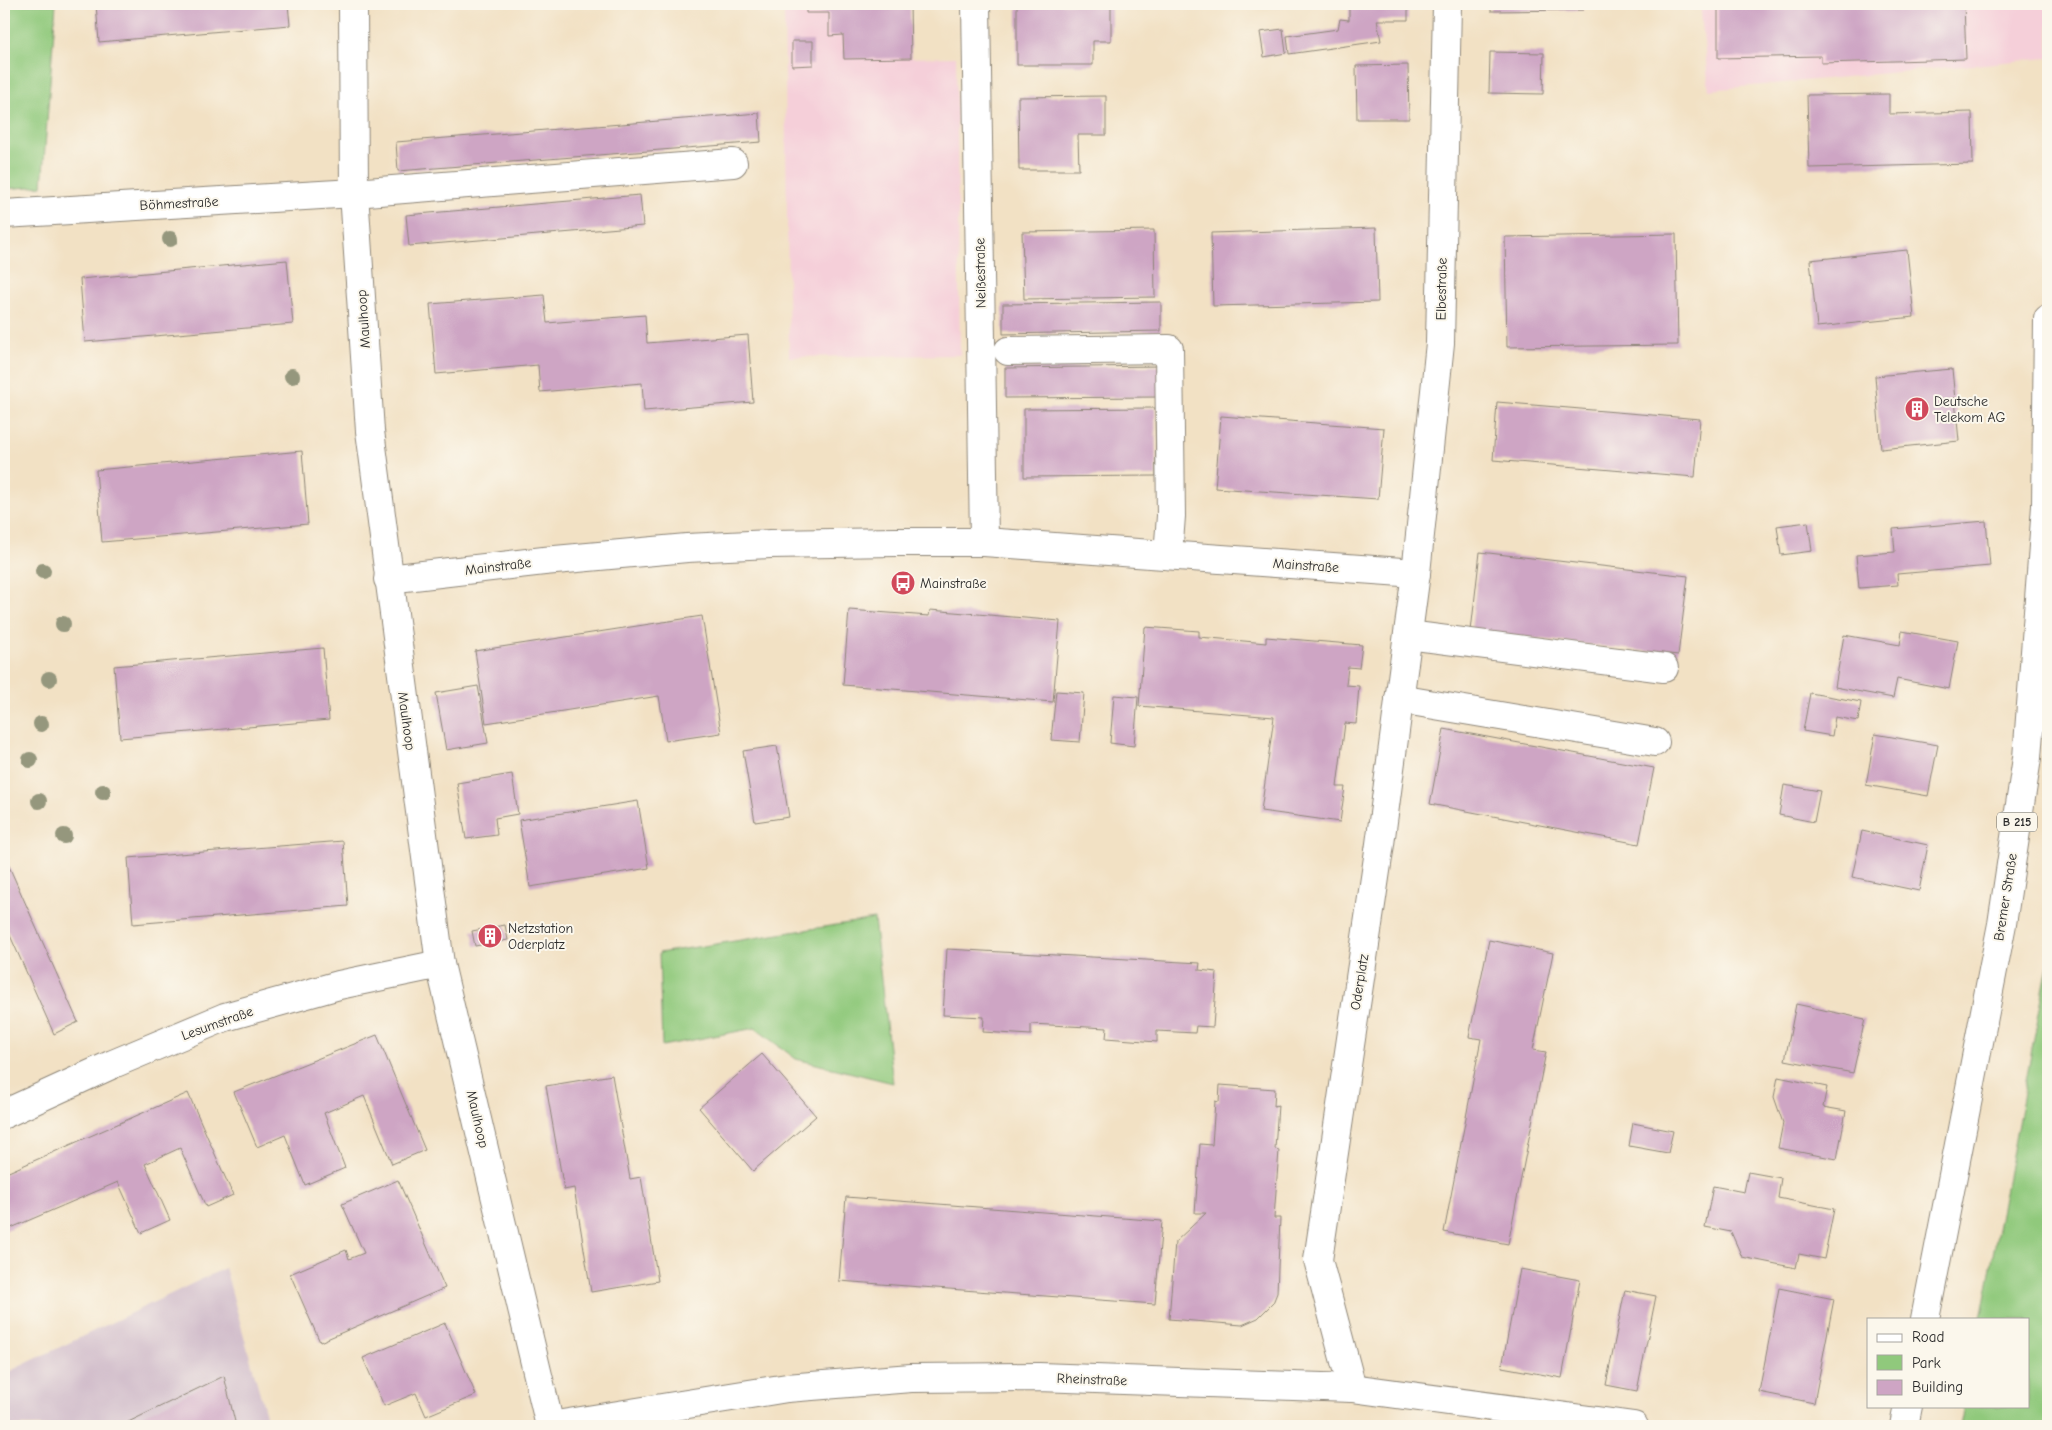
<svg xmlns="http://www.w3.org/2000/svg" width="2052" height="1430" font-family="'Comic Neue',sans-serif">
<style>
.built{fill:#f5cfd9}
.industrial{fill:#d1bdcb}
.green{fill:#90c97c;stroke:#5e7a54}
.building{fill:#cea5c4}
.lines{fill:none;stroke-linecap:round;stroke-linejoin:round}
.minor-casing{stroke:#8e8678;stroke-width:30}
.major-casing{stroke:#8e8678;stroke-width:30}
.minor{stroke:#fff;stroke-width:28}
.major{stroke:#fff;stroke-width:28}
.tree{fill:#95977d}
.labels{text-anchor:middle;stroke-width:4;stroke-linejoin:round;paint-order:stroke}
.shield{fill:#fbf7ec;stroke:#696865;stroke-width:1}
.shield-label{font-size:12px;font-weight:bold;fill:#2b2b2b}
.street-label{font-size:14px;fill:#2b2b2b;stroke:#fbf7ec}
.poi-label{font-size:14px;fill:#2b2b2b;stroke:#fbf7ec;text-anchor:start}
</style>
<rect width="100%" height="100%" fill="#fbf7ec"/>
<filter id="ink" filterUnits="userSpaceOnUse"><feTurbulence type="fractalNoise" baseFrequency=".02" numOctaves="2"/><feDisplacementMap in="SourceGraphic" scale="10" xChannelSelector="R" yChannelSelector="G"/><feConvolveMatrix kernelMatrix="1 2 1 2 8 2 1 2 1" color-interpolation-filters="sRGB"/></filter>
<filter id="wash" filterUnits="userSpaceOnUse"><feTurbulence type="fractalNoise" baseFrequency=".0096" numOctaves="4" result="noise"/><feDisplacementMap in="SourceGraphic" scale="20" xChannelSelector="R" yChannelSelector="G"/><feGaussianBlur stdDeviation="1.12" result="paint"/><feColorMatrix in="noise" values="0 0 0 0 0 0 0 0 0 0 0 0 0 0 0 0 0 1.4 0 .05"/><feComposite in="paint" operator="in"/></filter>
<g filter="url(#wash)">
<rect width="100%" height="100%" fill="#f2e1c4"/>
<!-- built -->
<g class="built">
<polygon points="784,4 806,4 807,13 829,13 829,35 843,35 844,59 956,57 960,355 789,357"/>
<polygon points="1700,4 2048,4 2048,58 1709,90"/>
</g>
<!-- industrial -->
<polygon class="industrial" points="225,1268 269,1426 4,1426 4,1374"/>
<!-- green -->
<g class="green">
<polygon points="4,4 56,4 42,186 4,189"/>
<polygon points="874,919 893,1083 796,1059 755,1028 662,1046 659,953"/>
<polygon points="2048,965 2048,1426 1960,1426 1964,1406 2028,1406 2028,1319 1981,1319"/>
</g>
<g id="blocks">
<!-- building -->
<g class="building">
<polygon points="96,4 288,4 290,25 99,42"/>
<polygon points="806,4 910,4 911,58 844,59 843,35 829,36 829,13 806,13"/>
<polygon points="1017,4 1111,4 1111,41 1093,41 1093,65 1017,65"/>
<polygon points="1349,4 1408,4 1408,20 1377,20 1381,41 1289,54 1287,36 1338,29 1340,19 1349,20"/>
<polygon points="1491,4 1583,4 1583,10 1491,11"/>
<polygon points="1718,4 1964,4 1966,59 1821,63 1821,56 1718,58"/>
<polygon points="1283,29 1286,53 1264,57 1260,32"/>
<polygon points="792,41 813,41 813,65 792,66"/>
<polygon points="1490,52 1544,53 1543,94 1489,93"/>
<polygon points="1408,65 1409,119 1357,119 1356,66"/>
<polygon points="1889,94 1889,114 1972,112 1973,164 1809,168 1807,95"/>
<polygon points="1106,96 1106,135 1078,135 1079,170 1019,170 1018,97"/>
<polygon points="759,113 761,142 398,171 396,142"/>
<polygon points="640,195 643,226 409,246 406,215"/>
<polygon points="1376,228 1378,302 1213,306 1211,233"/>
<polygon points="1154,230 1155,297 1024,299 1022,232"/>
<polygon points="1676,234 1678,345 1507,347 1505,237"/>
<polygon points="1907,250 1914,317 1817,327 1810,260"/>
<polygon points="287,260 293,324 85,342 80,279"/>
<polygon points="544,295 547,323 645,315 647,343 748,335 753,402 644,411 642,383 540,392 538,365 436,374 430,304"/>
<polygon points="1161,302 1161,331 1003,334 1003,304"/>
<polygon points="1161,366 1161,397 1005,398 1005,368"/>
<polygon points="1952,369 1959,441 1881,449 1875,376"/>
<polygon points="1497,402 1700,419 1695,477 1493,460"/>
<polygon points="1155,408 1156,476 1024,477 1024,409"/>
<polygon points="1221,416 1384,428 1378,499 1215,488"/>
<polygon points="302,451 308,524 102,542 96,470"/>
<polygon points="1986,521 1990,566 1897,574 1898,585 1859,588 1856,555 1895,552 1893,529"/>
<polygon points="1808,522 1812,551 1781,555 1777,526"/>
<polygon points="1480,552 1688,576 1678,655 1471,631"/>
<polygon points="849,610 929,616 930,610 1060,621 1053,702 843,685"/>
<polygon points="702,616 721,733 666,741 659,696 486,723 475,651"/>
<polygon points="1145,627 1199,631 1199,637 1266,643 1266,637 1362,645 1359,668 1348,667 1346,685 1359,686 1356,724 1345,723 1337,787 1345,787 1340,822 1261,811 1274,717 1139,706"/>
<polygon points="1902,631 1958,641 1949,689 1897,679 1893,698 1835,687 1844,635 1900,645"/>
<polygon points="323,648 329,720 120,738 114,666"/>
<polygon points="478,686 488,743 446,750 436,693"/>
<polygon points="1056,691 1084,693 1080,742 1051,740"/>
<polygon points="1810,693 1861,702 1858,721 1835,717 1832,736 1803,731"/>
<polygon points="1114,695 1138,697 1134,746 1110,743"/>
<polygon points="1444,729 1654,768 1639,844 1430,804"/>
<polygon points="1875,734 1938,745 1928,796 1866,785"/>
<polygon points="777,746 789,817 755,822 743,751"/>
<polygon points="512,774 518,814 495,818 497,835 466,839 457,783"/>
<polygon points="1784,785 1820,791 1814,822 1779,815"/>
<polygon points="638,801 649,868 530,887 519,820"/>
<polygon points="1862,831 1928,845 1919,891 1852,877"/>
<polygon points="343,841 348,906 133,924 128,858"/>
<polygon points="4,855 78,1022 54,1034 4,922"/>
<polygon points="505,925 508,940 475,946 472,931"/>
<polygon points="1489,940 1553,953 1533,1050 1546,1052 1508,1244 1444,1232 1481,1039 1469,1037"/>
<polygon points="947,949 1200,963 1199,970 1217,972 1213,1027 1196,1026 1195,1033 1157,1031 1157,1042 1106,1038 1107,1028 1031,1024 1031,1035 983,1032 984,1017 943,1015"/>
<polygon points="1796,1004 1865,1019 1853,1073 1785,1060"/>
<polygon points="377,1035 425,1150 392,1164 364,1096 324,1113 345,1168 305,1185 285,1135 257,1147 234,1092"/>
<polygon points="762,1054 816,1116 753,1171 699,1108"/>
<polygon points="612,1075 630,1179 641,1177 658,1281 591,1292 574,1188 564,1190 546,1086"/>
<polygon points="1778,1077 1827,1087 1823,1107 1846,1111 1837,1159 1778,1148 1783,1123 1774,1097"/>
<polygon points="1220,1085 1275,1089 1274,1106 1278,1105 1275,1149 1279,1150 1274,1218 1280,1218 1277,1293 1273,1303 1258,1318 1242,1325 1169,1319 1175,1242 1206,1213 1195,1213 1200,1144 1212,1145 1215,1101 1219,1102"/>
<polygon points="188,1093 233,1195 206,1207 180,1148 145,1164 170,1220 141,1233 118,1182 4,1231 4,1174"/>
<polygon points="1633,1123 1673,1131 1668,1153 1629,1146"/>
<polygon points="1748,1172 1781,1178 1778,1198 1834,1209 1824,1259 1799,1254 1796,1268 1742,1257 1731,1232 1705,1227 1713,1186 1744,1192"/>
<polygon points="398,1180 445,1288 320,1342 290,1274 346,1250 349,1259 364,1253 342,1204"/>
<polygon points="846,1197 1162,1221 1155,1304 839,1281"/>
<polygon points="1520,1269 1580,1280 1562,1378 1502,1367"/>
<polygon points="1779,1288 1834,1299 1814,1403 1759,1392"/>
<polygon points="1625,1290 1656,1296 1637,1391 1606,1385"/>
<polygon points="445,1323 476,1395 426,1416 416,1393 384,1406 363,1358"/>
<polygon points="224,1376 236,1426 120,1426"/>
</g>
</g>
</g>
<g filter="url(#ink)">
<use href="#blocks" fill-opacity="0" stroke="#8e8678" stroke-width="1"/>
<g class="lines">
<defs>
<g id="minor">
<polyline points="353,4 354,193 370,431 440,964 550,1426"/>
<polyline points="976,4 984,542"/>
<polyline points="4,214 354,193 733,163"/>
<polyline points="1008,351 1169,349 1171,516 1168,555"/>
<polyline points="388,579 544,561 687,548 770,544 895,542 984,542 1416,573"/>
<polyline points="1408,635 1664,668"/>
<polyline points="1399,699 1655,742"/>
<polyline points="4,1114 113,1064 225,1017 339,985 440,964"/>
<polyline points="1352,1388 1318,1260 1380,844 1416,573 1440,343 1447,4"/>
<polyline points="550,1426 787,1388 911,1378 1039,1377 1352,1388 1634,1426"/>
</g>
<g id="major">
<polyline points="1925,1319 2002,924 2027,758 2046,506 2048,319"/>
<polyline points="1904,1426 1908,1406"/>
</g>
</defs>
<!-- minor casing -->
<use href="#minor" class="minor-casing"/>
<!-- major casing -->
<use href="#major" class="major-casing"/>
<!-- minor -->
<use href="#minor" class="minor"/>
<!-- major -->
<use href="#major" class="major"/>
</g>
<!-- trees -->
<g class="tree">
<circle cx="170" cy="239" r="8"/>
<circle cx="292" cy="376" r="8"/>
<circle cx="43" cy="571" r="8"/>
<circle cx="63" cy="624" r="8"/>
<circle cx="49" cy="679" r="8"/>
<circle cx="41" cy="724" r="8"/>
<circle cx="30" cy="760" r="8"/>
<circle cx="103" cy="792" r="8"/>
<circle cx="39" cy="801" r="8"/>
<circle cx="64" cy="836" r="8"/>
</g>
</g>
<!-- icons -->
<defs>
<symbol id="building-disc" viewBox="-11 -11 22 22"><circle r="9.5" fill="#d1495b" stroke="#fbf7ec"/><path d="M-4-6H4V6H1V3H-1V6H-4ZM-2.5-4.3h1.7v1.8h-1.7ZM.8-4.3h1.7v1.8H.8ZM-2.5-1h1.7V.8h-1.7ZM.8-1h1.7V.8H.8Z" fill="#fff"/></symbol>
<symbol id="bus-disc" viewBox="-11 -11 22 22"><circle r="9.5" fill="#d1495b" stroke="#fbf7ec"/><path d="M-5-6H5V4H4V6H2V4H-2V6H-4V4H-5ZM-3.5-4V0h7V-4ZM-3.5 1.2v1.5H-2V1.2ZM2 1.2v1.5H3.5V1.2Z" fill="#fff"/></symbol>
</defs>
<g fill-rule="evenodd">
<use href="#building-disc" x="1903" y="395" width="28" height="28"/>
<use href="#bus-disc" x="889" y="569" width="28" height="28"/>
<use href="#building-disc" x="476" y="922" width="28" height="28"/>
</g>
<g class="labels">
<!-- shield labels -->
<rect class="shield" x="1997" y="812.5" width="40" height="19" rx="4"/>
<g class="shield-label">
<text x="2017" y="826">B 215</text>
</g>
<!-- street labels -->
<g class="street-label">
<text transform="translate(179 203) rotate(-3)" y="5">Böhmestraße</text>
<text transform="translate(980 273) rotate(-91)" y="5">Neißestraße</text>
<text transform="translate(1441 289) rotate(-89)" y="5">Elbestraße</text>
<text transform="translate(363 319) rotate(-94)" y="5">Maulhoop</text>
<text transform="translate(1306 565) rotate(4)" y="5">Mainstraße</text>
<text transform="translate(498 566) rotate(-7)" y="5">Mainstraße</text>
<text transform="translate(407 721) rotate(82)" y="5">Maulhoop</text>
<text transform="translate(2005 897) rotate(-81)" y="5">Bremer Straße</text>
<text transform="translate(1359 982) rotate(-81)" y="5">Oderplatz</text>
<text transform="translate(217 1023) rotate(-20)" y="5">Lesumstraße</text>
<text transform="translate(478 1119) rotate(77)" y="5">Maulhoop</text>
<text transform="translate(1092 1379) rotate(2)" y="5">Rheinstraße</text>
</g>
<!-- poi labels -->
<g class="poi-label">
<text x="1934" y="406">Deutsche<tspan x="1934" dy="16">Telekom AG</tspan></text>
<text x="920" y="588">Mainstraße</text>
<text x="508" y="933">Netzstation<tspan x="508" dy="16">Oderplatz</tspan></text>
</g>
</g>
<!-- margin -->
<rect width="2052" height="1430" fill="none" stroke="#fbf7ec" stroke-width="20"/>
<!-- legend -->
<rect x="1867" y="1318" width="162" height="90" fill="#fbf7ec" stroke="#a8a59f"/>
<rect x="1877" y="1334" width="25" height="8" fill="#ffffff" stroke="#a8a59f"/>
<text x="1912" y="1342" font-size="15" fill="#2b2b2b">Road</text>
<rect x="1877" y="1355" width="25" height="15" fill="#90c97c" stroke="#a8a59f"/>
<text x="1912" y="1368" font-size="15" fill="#2b2b2b">Park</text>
<rect x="1877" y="1380" width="25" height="15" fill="#cea5c4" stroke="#a8a59f"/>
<text x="1912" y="1392" font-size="15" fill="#2b2b2b">Building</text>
</svg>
